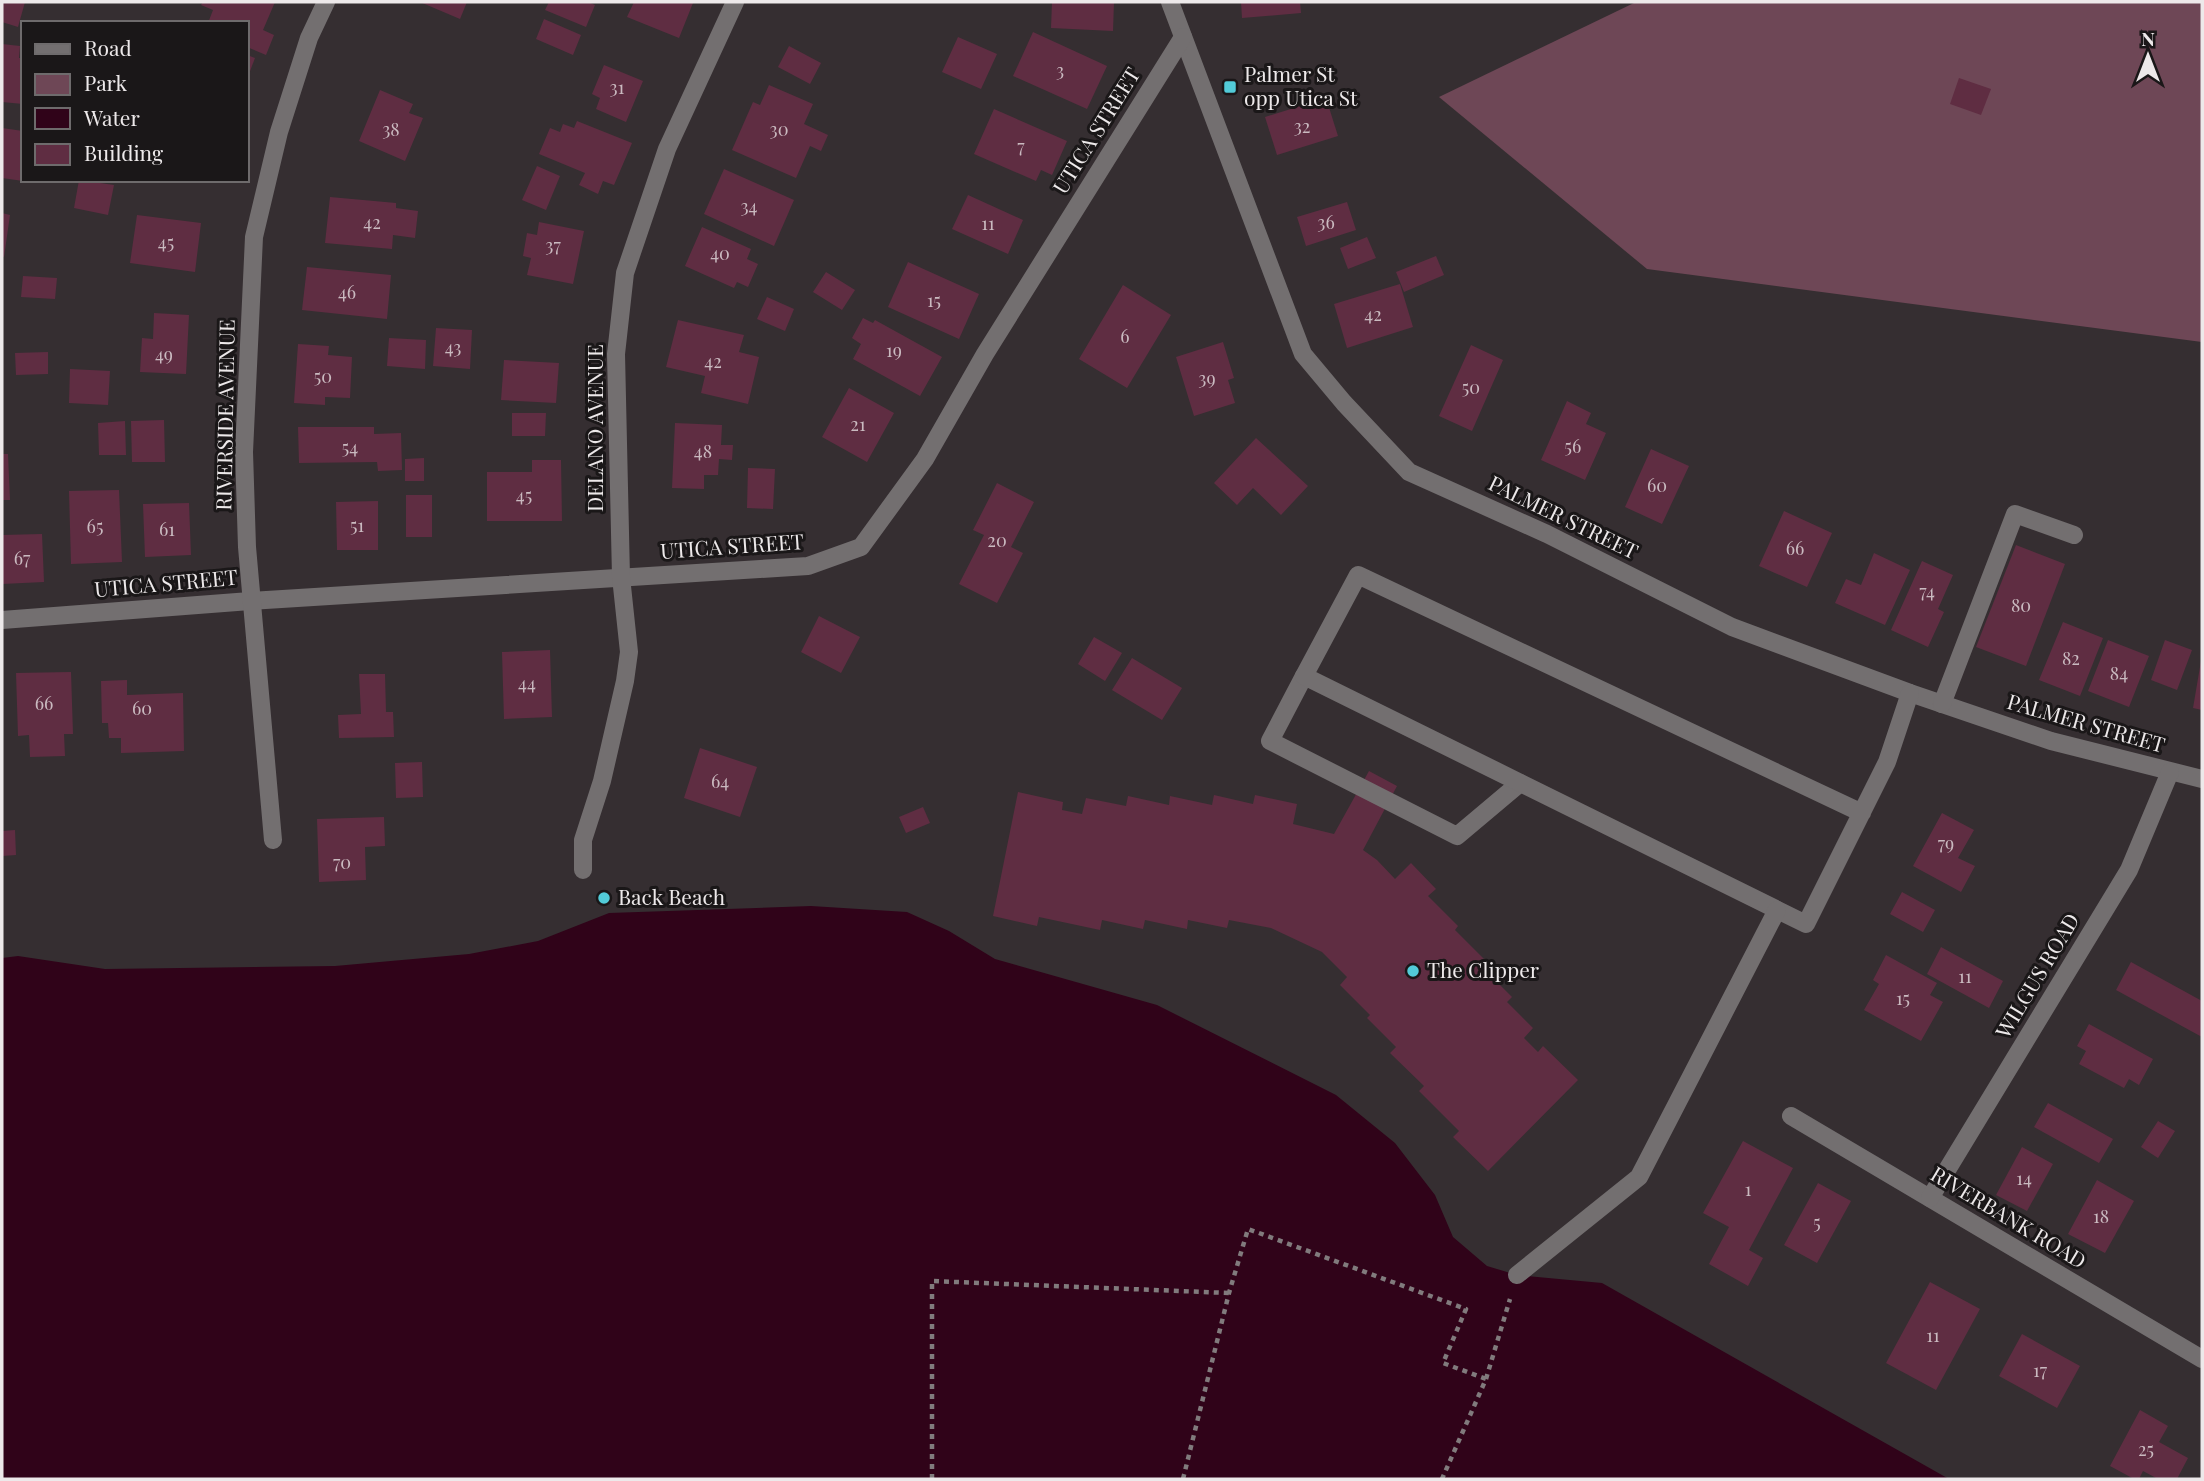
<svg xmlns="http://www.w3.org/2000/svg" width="2204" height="1481" font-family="'Playfair Display',serif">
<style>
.green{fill:#6e4756}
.water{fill:#300319}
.building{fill:#5f2d42}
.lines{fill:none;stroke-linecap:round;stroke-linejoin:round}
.path{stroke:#817b7d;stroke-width:4.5;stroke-dasharray:5 5;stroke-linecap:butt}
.minor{stroke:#736f70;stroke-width:18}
.poi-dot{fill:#52cbd8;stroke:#1a1718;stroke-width:2.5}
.labels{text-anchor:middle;stroke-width:6;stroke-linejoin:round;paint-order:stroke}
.number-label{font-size:18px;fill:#cabac0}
.poi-label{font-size:21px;fill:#ede9ea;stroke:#1a1718;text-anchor:start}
.street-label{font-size:21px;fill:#ede9ea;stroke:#1a1718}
</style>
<rect width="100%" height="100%" fill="#352e31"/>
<!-- green -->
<polygon class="green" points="1636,2 2202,2 2202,342 1647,269 1439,97"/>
<!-- water -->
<polygon class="water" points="811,906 907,912 949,931 995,959 1157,1005 1336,1095 1395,1143 1435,1195 1453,1237 1487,1266 1517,1275 1602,1283 1949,1479 2,1479 2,958 18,956 105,969 335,966 469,954 538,941 609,913"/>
<!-- building -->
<g class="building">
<polygon points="2,2 25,2 18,27 2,22"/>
<polygon points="203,2 275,2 263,30 274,35 266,55 247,47 247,23 208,23 213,10 201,5"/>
<polygon points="420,2 467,2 460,19"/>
<polygon points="549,2 588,2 595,5 586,27 545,10"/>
<polygon points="634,2 690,2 693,3 679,38 627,17"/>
<polygon points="1052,2 1114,2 1113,31 1051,28"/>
<polygon points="1241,2 1300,2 1301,13 1242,18"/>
<polygon points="544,19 581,35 573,55 536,39"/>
<polygon points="1033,32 1107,66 1087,109 1013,76"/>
<polygon points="958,37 997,54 981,89 942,72"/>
<polygon points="2,44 20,46 19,58 23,58 23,104 2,102"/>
<polygon points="789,46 821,63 810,84 778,67"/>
<polygon points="247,55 255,58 247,79"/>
<polygon points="604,65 643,81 626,122 596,109 600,98 592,94"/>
<polygon points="1959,78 1991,89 1981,115 1950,104"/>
<polygon points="769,85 813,104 804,124 828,135 821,151 810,146 796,178 732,150 753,102 760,105"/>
<polygon points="380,90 413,104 409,113 423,118 405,161 359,141"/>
<polygon points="1326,98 1338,136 1277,155 1265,117"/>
<polygon points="994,109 1067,141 1052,175 1041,170 1036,181 974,154"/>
<polygon points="577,121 632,143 614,185 603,181 598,194 579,185 585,173 539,154 550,128 560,132 563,124 574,128"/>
<polygon points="2,128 23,131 23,181 2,178"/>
<polygon points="537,166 560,176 546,210 522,200"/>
<polygon points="724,169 794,200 774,246 704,214"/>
<polygon points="79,180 114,185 108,215 74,208"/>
<polygon points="968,195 1023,220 1008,254 952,229"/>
<polygon points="330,197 396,203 396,208 418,211 415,238 393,235 392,249 325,243"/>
<polygon points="1347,202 1356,230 1306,246 1297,217"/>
<polygon points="2,213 10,215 4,257 2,256"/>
<polygon points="137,215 201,223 195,272 130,263"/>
<polygon points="539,222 584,231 573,284 527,275 531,258 523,256 527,233 537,235"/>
<polygon points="702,227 751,249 747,259 758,264 748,287 737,282 734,288 685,266"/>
<polygon points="1367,237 1376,258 1348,269 1340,248"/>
<polygon points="1436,256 1444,275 1404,292 1396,272"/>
<polygon points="908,262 979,294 959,339 888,307"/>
<polygon points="307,267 391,275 387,319 302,310"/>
<polygon points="826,272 855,290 842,310 813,292"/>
<polygon points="23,276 57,278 55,299 21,297"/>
<polygon points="1400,284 1413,327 1347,348 1334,304"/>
<polygon points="1123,285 1171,315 1127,388 1079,359"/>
<polygon points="767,297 794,309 785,331 757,319"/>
<polygon points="154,313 189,315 186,374 140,372 142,338 153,339"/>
<polygon points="863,318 873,323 875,320 942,357 920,396 853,359 861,344 852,338"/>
<polygon points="678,320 744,335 739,352 759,357 748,404 701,393 705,376 666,367"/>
<polygon points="436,328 472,330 470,369 433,366"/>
<polygon points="389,338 426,340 425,369 387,366"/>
<polygon points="1223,342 1234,378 1228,380 1235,403 1194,416 1176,357"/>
<polygon points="298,344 329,346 328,355 352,357 350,398 325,397 325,405 294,403"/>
<polygon points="1471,345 1503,360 1472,431 1439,416"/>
<polygon points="48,352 48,374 16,375 15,353"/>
<polygon points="504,360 559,363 556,403 501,400"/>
<polygon points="70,369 110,371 108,405 69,403"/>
<polygon points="849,388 894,413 867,462 822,437"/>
<polygon points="1567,401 1591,413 1586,424 1606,433 1585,480 1541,460"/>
<polygon points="512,413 546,413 545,436 512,436"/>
<polygon points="164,420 165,462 132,462 131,421"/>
<polygon points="125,421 126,455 99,455 98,423"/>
<polygon points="675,423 722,425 721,445 733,445 732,460 719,459 718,475 704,475 704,489 672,488"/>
<polygon points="298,427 374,427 374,434 401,433 402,470 378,471 377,462 299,463"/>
<polygon points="1256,438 1308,486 1281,515 1253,488 1237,505 1214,483"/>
<polygon points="1651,449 1689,466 1662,524 1625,507"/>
<polygon points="2,454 8,454 10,500 2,500"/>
<polygon points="424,458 424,481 405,481 405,459"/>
<polygon points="532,460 561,460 562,521 487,521 487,472 532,472"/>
<polygon points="748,468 775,469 773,509 747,508"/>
<polygon points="997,483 1034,502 1011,547 1023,553 997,603 959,584 984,535 973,530"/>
<polygon points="119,490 122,562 71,564 69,491"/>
<rect x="406" y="495" width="26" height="42"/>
<polygon points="378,501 378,550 337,550 336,502"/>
<polygon points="189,503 191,555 145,557 143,504"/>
<polygon points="1784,511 1832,533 1807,587 1759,566"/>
<polygon points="42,534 44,582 2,584 2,535"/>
<polygon points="2016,545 2065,564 2026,666 1976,647"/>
<polygon points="1874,553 1910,570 1885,625 1835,603 1846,579 1861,585"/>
<polygon points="1922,561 1953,575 1938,609 1944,612 1928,647 1891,630"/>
<polygon points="819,616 860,637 841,673 801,652"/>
<polygon points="2063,622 2103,638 2080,696 2039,680"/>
<polygon points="1094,637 1122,653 1105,681 1078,664"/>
<polygon points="2108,640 2149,656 2129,707 2088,691"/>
<polygon points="2165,640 2192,650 2177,690 2151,680"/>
<polygon points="550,650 552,717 504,719 502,652"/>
<polygon points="1132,658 1182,688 1162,720 1112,690"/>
<polygon points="2201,661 2202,661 2202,710 2193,708"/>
<polygon points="71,672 73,734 64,734 65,756 30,757 29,735 18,736 16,673"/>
<polygon points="359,674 385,674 386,712 393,712 394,737 339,738 338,715 361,714"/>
<polygon points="127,680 127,695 183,693 184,751 121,753 121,738 109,738 108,723 102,723 101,681"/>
<polygon points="700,748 757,767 740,817 684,798"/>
<polygon points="422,762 423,797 396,798 395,763"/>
<polygon points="1369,771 1397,786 1363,850 1377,860 1395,879 1411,863 1436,889 1428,896 1458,926 1455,930 1484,959 1479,964 1512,997 1507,1002 1533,1028 1524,1038 1538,1052 1543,1046 1578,1080 1488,1171 1453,1137 1459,1131 1419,1091 1424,1086 1390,1053 1396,1047 1367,1018 1370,1015 1340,985 1347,977 1322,952 1271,928 1229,920 1227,928 1188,920 1187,929 1145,920 1143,929 1102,920 1100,930 1039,917 1037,926 993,916 1018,792 1063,802 1062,810 1082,814 1086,798 1126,806 1128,796 1169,805 1170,796 1212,805 1214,795 1253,804 1255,795 1297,804 1293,824 1334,834"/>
<polygon points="923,807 930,823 906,833 899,817"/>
<polygon points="1942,813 1974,830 1958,858 1975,866 1961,892 1913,866"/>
<polygon points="384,817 385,846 365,847 366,880 319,882 317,819"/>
<polygon points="15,830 16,855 2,856 2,831"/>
<polygon points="1902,892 1935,910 1923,932 1890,914"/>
<polygon points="1941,947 2003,981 1989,1008 1927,974"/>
<polygon points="1886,955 1937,983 1930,995 1943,1002 1921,1041 1864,1010 1879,984 1873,980"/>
<polygon points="2131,962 2202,1001 2202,1037 2116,990"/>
<polygon points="2089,1024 2153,1059 2139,1085 2129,1079 2124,1088 2079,1064 2086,1051 2077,1046"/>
<polygon points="2048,1103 2113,1139 2099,1163 2034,1127"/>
<polygon points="2158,1121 2175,1131 2158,1158 2141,1147"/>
<polygon points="1743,1141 1793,1168 1749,1250 1763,1258 1748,1286 1709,1264 1729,1227 1703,1213"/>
<polygon points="2022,1147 2053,1164 2027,1211 1996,1195"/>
<polygon points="2097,1180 2134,1201 2105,1253 2068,1234"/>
<polygon points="1818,1183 1851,1201 1817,1263 1784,1245"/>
<polygon points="1930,1282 1980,1309 1936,1390 1886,1363"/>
<polygon points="2022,1334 2080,1366 2057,1408 1999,1376"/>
<polygon points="2140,1410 2168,1426 2159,1442 2188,1458 2177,1479 2158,1479 2143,1471 2139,1479 2134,1479 2110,1466"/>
</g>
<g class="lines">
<!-- path -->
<g class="path">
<polyline points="1486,1379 1510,1299"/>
<polyline points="932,1479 932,1281 1229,1293"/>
<polyline points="1183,1479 1229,1293 1248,1229 1466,1309 1443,1363 1486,1379 1442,1479"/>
</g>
<!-- minor -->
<g class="minor">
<polyline points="1170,2 1303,354 1344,403 1409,472 1547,534 1732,627 1910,693 2051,741 2202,779"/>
<polyline points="2,620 250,601 808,566 861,547 925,459 985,354 1183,37"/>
<polyline points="1304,676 1270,741 1457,836 1520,783"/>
<polyline points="1942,704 2015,514 2074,535"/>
<polyline points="1862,813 1358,575 1304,676 1806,924 1887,762 1910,693"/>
<polyline points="273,840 247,547 244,452 254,237 279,132 309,38 326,2"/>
<polyline points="583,870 583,840 602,781 625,681 629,652 621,577 616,354 625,273 667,149 735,2"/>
<polyline points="1791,1116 2202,1359"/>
<polyline points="1930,1198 2129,870 2170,772"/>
<polyline points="1517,1275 1639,1177 1777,910"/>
</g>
</g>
<!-- markers -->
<g class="poi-dot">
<rect x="1223" y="80" width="14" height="14" rx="3.5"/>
<circle cx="604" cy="898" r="7"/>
<circle cx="1413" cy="971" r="7"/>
</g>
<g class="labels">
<!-- number labels -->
<g class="number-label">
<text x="1060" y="77">3</text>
<text x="617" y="94">31</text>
<text x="1302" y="133">32</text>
<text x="391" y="136">38</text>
<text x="779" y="136">30</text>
<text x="1021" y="153">7</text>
<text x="749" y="213">34</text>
<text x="372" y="229">42</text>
<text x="1326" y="229">36</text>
<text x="988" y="230">11</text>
<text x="166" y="249">45</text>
<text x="553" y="252">37</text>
<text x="720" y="260">40</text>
<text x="347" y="299">46</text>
<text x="934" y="307">15</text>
<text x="1373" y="321">42</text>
<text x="1125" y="343">6</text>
<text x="453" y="354">43</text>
<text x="894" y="357">19</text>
<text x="164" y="361">49</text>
<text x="713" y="368">42</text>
<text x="323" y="383">50</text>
<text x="1207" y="385">39</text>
<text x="1471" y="394">50</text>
<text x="858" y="431">21</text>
<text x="1573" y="453">56</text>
<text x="350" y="454">54</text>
<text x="703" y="458">48</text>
<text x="1657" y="492">60</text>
<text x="524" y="502">45</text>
<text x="357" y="532">51</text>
<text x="95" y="533">65</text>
<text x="167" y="536">61</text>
<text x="997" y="547">20</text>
<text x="1795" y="555">66</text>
<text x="22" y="565">67</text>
<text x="1927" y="598">74</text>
<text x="2021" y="612">80</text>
<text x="2071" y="665">82</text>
<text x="2119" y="680">84</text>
<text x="527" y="690">44</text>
<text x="44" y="710">66</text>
<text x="142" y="715">60</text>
<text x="720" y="788">64</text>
<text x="1946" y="850">79</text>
<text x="342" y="869">70</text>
<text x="1965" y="983">11</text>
<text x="1903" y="1005">15</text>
<text x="2024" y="1185">14</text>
<text x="1748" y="1196">1</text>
<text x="2101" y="1223">18</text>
<text x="1817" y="1229">5</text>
<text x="1933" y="1342">11</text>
<text x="2040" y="1377">17</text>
<text x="2146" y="1456">25</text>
</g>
<!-- poi labels -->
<g class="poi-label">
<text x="1244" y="82">Palmer St<tspan x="1244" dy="24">opp Utica St</tspan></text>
<text x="618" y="905">Back Beach</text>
<text x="1427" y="978">The Clipper</text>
</g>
<!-- street labels -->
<g class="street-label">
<text transform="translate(1097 131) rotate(-58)" y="7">UTICA STREET</text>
<text transform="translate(226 415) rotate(-89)" y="7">RIVERSIDE AVENUE</text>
<text transform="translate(596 428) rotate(-90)" y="7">DELANO AVENUE</text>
<text transform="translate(1563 518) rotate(26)" y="7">PALMER STREET</text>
<text transform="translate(732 547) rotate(-4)" y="7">UTICA STREET</text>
<text transform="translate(166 584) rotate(-5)" y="7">UTICA STREET</text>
<text transform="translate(2086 724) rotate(16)" y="7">PALMER STREET</text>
<text transform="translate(2038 976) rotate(-59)" y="7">WILGUS ROAD</text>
<text transform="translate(2008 1218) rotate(31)" y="7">RIVERBANK ROAD</text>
</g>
</g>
<!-- border -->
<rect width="2204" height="1481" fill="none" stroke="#ede9ea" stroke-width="7"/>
<!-- legend -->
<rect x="21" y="21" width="228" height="161" fill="#1a1718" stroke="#6e6b6c" stroke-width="2"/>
<rect x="35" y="44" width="35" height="10" fill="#736f70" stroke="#6e6b6c" stroke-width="2"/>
<text x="84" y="56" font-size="21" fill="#ede9ea">Road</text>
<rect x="35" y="74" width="35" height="21" fill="#6e4756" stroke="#6e6b6c" stroke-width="2"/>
<text x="84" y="91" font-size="21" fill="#ede9ea">Park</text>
<rect x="35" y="108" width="35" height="21" fill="#300319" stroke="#6e6b6c" stroke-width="2"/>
<text x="84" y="126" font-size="21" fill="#ede9ea">Water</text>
<rect x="35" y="144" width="35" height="21" fill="#5f2d42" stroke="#6e6b6c" stroke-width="2"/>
<text x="84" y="161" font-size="21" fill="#ede9ea">Building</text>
<!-- north arrow -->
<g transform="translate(2148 56)" stroke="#1a1718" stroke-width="5" paint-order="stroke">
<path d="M0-5L12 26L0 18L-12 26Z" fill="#ede9ea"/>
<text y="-10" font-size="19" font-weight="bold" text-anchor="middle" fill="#ede9ea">N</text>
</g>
</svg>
